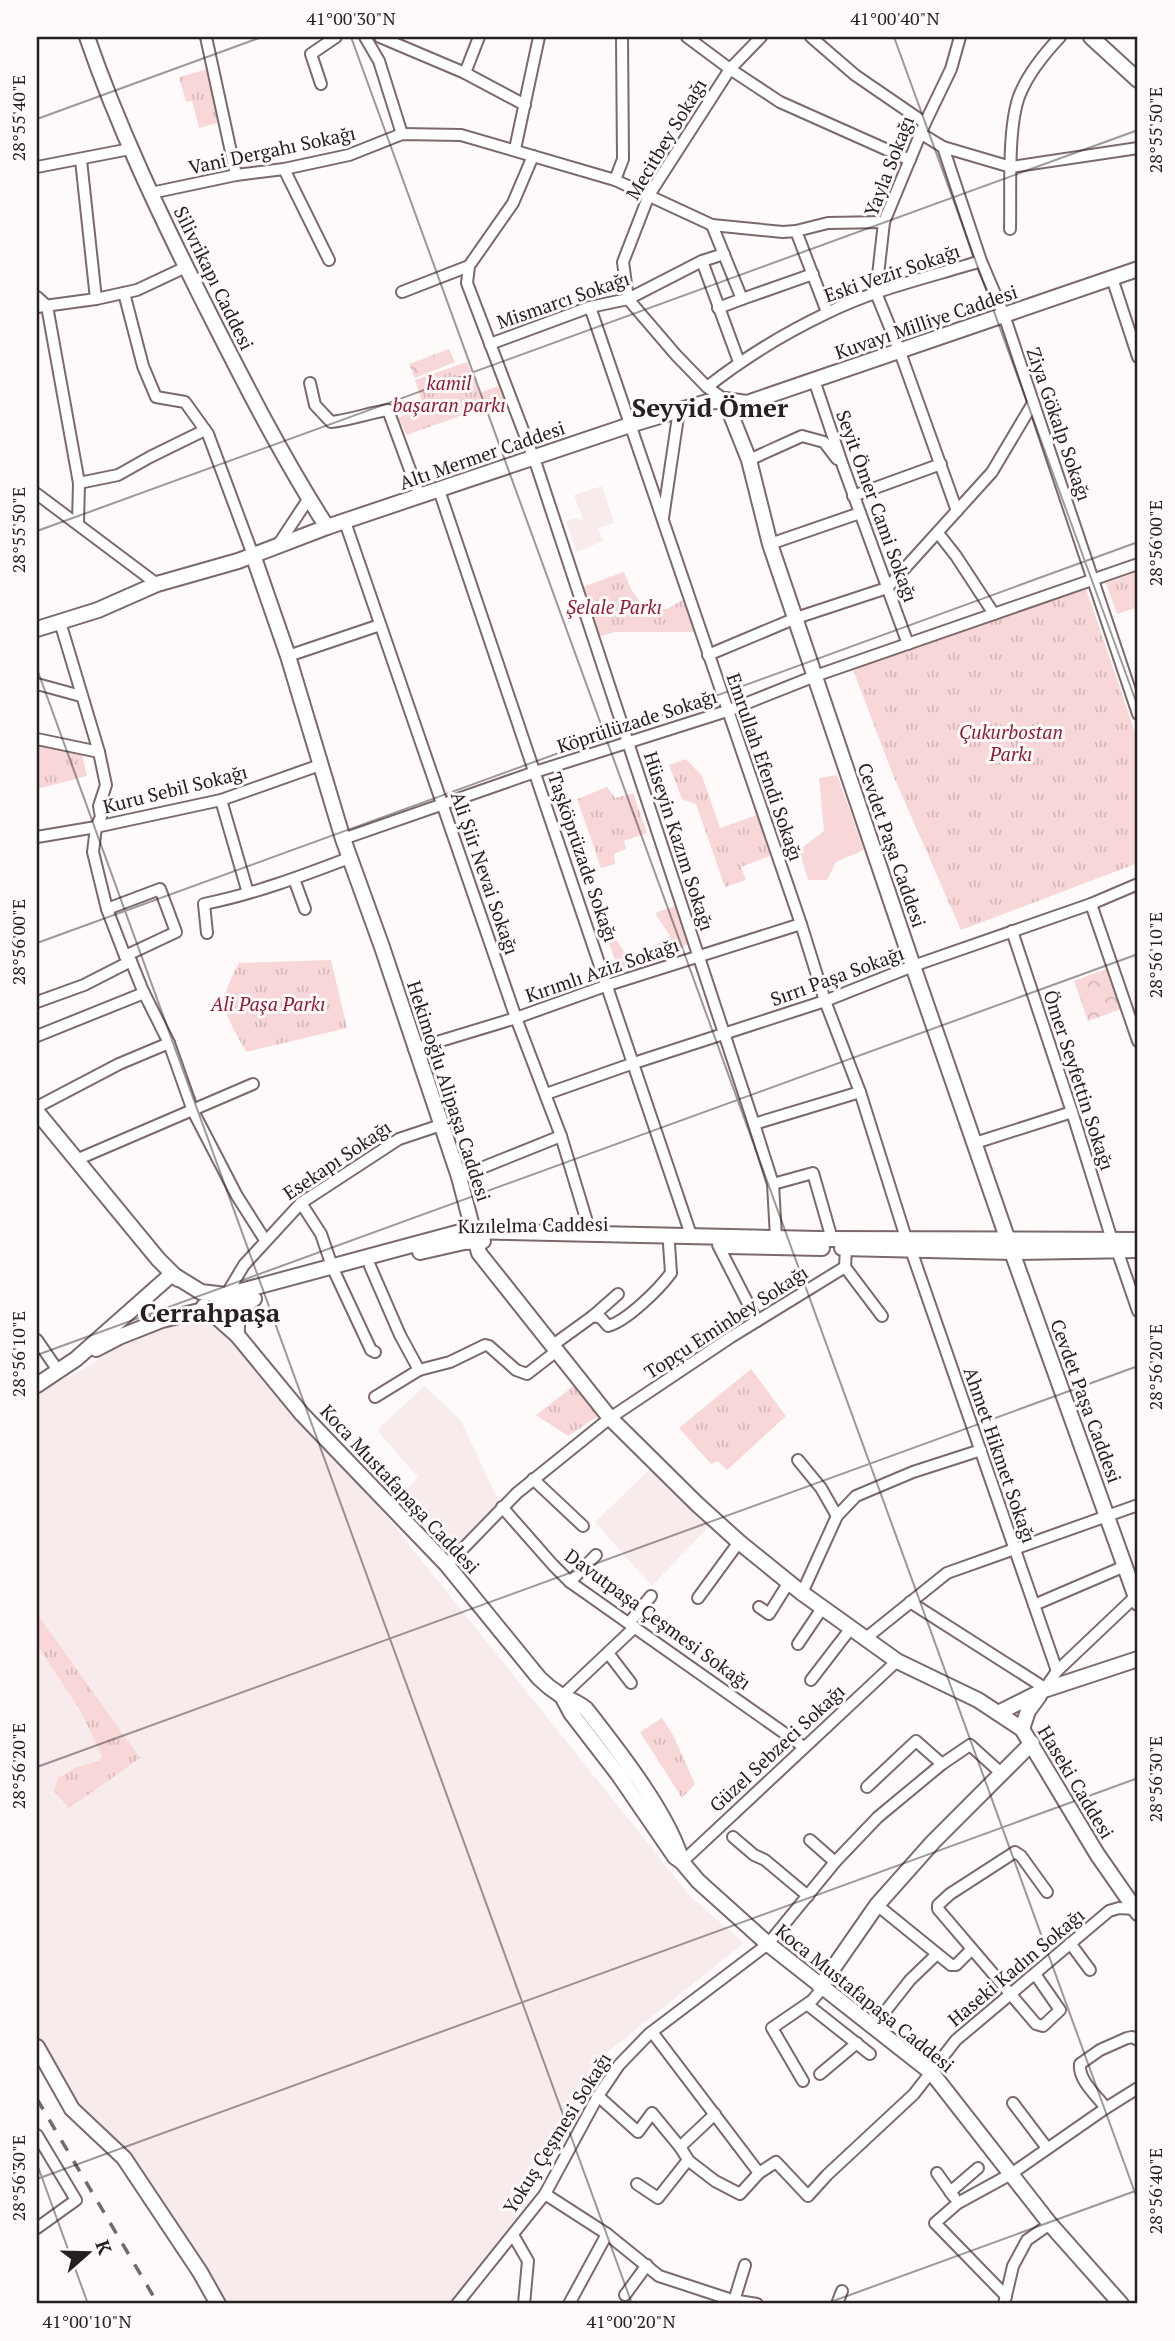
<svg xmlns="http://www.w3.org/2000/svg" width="1175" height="2341" font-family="'PT Serif',serif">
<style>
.built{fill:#f8ebec}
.grass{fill:#f8d7d8}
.forest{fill:url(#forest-crowns)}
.park{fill:url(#park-tufts)}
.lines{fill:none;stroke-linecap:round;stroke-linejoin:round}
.street-casing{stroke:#7c696a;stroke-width:14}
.secondary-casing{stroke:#7c696a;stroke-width:18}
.street{stroke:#fff;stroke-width:10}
.secondary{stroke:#fff;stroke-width:14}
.rail{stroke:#716a6a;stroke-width:3.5;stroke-dasharray:12 12;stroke-linecap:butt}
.ticks{fill:none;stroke:#282020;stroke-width:2;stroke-opacity:0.45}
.labels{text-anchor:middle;stroke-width:6;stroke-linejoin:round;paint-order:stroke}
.street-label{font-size:19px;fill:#282020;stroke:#fefafa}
.park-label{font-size:19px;font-style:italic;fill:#901c36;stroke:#fefafa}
.district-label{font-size:26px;font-weight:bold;fill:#282020;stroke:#fefafa}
.neatline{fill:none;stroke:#282020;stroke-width:2.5}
.ticks-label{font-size:18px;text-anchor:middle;fill:#282020}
</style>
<defs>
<pattern id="forest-crowns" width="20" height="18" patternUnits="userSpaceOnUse" patternTransform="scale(1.75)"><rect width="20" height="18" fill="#f8d7d8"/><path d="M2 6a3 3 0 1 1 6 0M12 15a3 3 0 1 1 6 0" fill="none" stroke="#d5b8b9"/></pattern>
<pattern id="park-tufts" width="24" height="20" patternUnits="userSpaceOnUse" patternTransform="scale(1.75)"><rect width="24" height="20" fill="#f8d7d8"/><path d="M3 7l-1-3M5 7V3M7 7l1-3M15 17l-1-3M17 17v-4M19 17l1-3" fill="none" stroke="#d5b8b9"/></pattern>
</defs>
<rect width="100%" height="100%" fill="#fefafa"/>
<!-- built -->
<g class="built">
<polygon points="602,486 614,523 598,528 603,541 577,552 566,521 578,518 579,521 583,519 574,495"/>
<polygon points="208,1313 218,1320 342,1461 691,1897 744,1943 600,2058 525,2206 452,2304 229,2304 131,2154 77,2107 37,2039 37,1394 46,1387 81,1371 128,1339 168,1322"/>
<polygon points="425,1386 461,1421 500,1504 451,1555 397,1500 418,1477 377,1430"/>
<polygon points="651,1468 709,1526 652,1586 595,1522"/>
</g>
<!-- grass -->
<g class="grass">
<polygon points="837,775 864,850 836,862 827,880 808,880 799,850 824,831 819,778"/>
<polygon points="675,906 689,944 619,971 605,932 610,930 630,961 670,936 655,913"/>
</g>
<!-- forest -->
<g class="forest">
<polygon points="449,349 455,362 415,378 409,364"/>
<polygon points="1109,968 1124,1008 1088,1021 1074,981"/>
</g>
<!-- park -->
<g class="park">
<polygon points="208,69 220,122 199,128 192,101 186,102 179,77"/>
<polygon points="467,362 480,393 498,386 504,400 407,435 398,418 424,407 415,380"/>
<polygon points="624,572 631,589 645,609 667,609 686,598 696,632 615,632 597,637 583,587"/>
<polygon points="1138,572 1138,607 1117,614 1106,583"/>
<polygon points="1086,589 1138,741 1138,863 961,930 893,775 852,667"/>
<polygon points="37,742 81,750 87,776 37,789"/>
<polygon points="686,759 702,776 720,828 757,815 770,856 741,867 746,880 725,887 696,804 682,799 669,765"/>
<polygon points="607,787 615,798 633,793 647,833 624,841 626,849 614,854 615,864 601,868 577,799"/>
<path d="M331 960 347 1028 246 1052C224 1010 215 1006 240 961V963Z"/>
<polygon points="751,1369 786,1416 727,1470 718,1461 711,1464 679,1428"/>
<polygon points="575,1385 601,1414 568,1436 536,1415"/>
<polygon points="37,1614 140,1758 69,1808 54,1791 58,1778 77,1767 99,1761 102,1756 80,1710 37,1645"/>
<polygon points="662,1718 673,1735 695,1784 682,1798 640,1732"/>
</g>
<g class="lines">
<defs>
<g id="street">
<polyline points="206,37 236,175"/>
<polyline points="365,37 379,61 402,134"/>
<polyline points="380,37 465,73 525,105"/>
<polyline points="687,37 730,69 780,102 910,160"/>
<polyline points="811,37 855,75 925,123"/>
<polyline points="465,73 479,37"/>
<polyline points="321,84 311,54 336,37"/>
<polyline points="920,133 943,147 1011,167 1138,148"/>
<polyline points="943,147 981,261 1004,315 1138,714"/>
<polyline points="515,149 539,37"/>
<polyline points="533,156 513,203 469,266 467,283 537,467 754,1124 773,1184 776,1237"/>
<polyline points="81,160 96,299"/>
<polyline points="37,167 130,149"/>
<polyline points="284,169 329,260"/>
<polyline points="615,180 623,159 622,37"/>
<polyline points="151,193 236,175 284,169 349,155 402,134 461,135 615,180 712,225 783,232 796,231 828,223 884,222"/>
<polyline points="712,225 742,299 718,308"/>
<path d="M1010 229C1011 194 1007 125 1020 94 1029 72 1044 54 1060 37"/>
<polyline points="796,231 827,312"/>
<polyline points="702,261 739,362"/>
<polyline points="1112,278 1138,357"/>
<polyline points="402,292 469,266"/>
<polyline points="124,293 143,366 156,397 185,402 208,434 253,555"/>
<polyline points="37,297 47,306 79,483 78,522"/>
<polyline points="742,299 813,274"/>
<polyline points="37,307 96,299 137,290 186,267"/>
<polyline points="590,307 801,924 825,1001 860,1092 906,1238"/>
<polyline points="490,344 590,307 628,299 702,261 724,254"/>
<polyline points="814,380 843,466 908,644"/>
<path d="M310 383 315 405 331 422C351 420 368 413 388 410L420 497"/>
<path d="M707 387C744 358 785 333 827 313 875 289 930 277 981 261"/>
<polyline points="725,400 707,387 676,355 628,299 623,262 649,195 730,69 761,37"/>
<polyline points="749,460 802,436 824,442 837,459"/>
<polyline points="79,483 118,475 150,457 205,430"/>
<polyline points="439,490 691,1235"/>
<polyline points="37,494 157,584"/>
<polyline points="853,496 941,464"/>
<polyline points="957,511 900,352 876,293 884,222 925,123 951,69 960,37"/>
<polyline points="663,518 679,410"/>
<polyline points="345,522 516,1018 561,1136 591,1235"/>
<polyline points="938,533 956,556 994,614"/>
<polyline points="770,544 860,513"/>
<polyline points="278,545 309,498"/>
<polyline points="708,655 796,618 887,588 992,472 1033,403"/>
<polyline points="288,656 380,625"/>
<polyline points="37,684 81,696"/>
<polyline points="37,739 99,752"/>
<polyline points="221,800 248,893"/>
<polyline points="37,837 96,827 221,800 320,765"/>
<polyline points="343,839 535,772 727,711 815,676 1138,564"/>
<polyline points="294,879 305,909"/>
<polyline points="1091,904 1138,1041"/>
<polyline points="107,909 160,889 176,932 125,956"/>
<polyline points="1012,931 1072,1112 1112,1240"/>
<path d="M207 933 204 904C254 894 302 876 349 858"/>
<polyline points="131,961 143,991 169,1043 193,1111 237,1196 265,1240"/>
<polyline points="37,1002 84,985 131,961 125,956 107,909 93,852 96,827 101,817 99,806 106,785 99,752 60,622"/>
<polyline points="37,1036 144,993"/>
<polyline points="414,1049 516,1018 608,985 801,924"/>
<polyline points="546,1094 634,1063 825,1001 913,966 1091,904 1138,884"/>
<polyline points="37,1107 119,1064 169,1043"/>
<polyline points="754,1124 860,1092"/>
<polyline points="975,1143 1072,1112"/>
<polyline points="76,1160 253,1084"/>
<polyline points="459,1177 561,1136"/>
<polyline points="773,1184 813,1173 832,1239"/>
<polyline points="301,1203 321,1234 332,1266"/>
<polyline points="718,1245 757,1321"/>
<polyline points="911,1250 1057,1671"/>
<polyline points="1117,1250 1138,1311"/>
<polyline points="370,1266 400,1335 419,1370 450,1362 485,1345 489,1346 516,1370 527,1374 558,1350"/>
<polyline points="845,1267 882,1316"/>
<polyline points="335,1273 371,1350 375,1352"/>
<polyline points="226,1295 244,1265 301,1203 399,1139 441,1125"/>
<polyline points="593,1316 618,1294"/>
<polyline points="37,1340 59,1372"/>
<path d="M553 1345 593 1316 601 1318 608 1326C627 1321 659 1289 671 1273L669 1244"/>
<polyline points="375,1397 419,1370"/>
<polyline points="798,1460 821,1488 837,1516"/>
<polyline points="533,1479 583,1526"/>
<polyline points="502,1507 553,1565 570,1582 804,1747"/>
<polyline points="447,1565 517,1493 610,1418 731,1337 845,1267 846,1248"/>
<polyline points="570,1582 596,1555"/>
<polyline points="802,1593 837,1516 856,1496 913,1472 981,1450"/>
<polyline points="698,1598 739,1542"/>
<polyline points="910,1602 1040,1685 1044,1690 1057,1671 1136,1596"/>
<polyline points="1034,1605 1125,1566"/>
<polyline points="759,1607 769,1614 789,1582"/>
<polyline points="629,1623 651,1596"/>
<polyline points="866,1638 947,1573 1138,1505"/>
<polyline points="798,1644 823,1607"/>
<polyline points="608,1653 631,1683"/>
<polyline points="811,1680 851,1628"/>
<polyline points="562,1696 635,1627"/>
<polyline points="867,1787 916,1741 942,1764"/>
<polyline points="733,1837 754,1855 765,1860 808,1896"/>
<polyline points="810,1840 835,1862"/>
<polyline points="682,1862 897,1661"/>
<polyline points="877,1905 951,1965 956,1965 971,1950"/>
<polyline points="1070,1943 1090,1970"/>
<polyline points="1035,1974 1060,2010 1043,2026 1036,2024 938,1909 938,1905 950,1894 1015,1852 1021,1856 1047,1892"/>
<polyline points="822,1989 808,2005 870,2054"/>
<polyline points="873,2027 910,1980 937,1954"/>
<polyline points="652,2032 759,2173"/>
<polyline points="820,2074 857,2043"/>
<polyline points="803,2081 772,2028 810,2002"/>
<polyline points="598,2096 638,2132 652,2113 680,2147 689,2161 715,2181 740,2194 759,2173 776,2162 808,2196 827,2175 914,2094 956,2040 1109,1911 1119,1908 1135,1909"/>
<polyline points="1013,2103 1047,2148"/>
<path d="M1106 2108C1097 2096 1078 2080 1080 2064L1100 2050 1127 2038 1132 2037 1138 2040"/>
<polyline points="37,2135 76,2200 37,2228"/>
<polyline points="680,2147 715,2114"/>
<polyline points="937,2173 954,2197"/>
<polyline points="637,2184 658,2198 688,2160"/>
<polyline points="950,2192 978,2168"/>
<polyline points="545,2194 607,2234 659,2276 732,2300 757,2304"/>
<polyline points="513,2235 528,2261 524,2304"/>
<polyline points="625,2295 647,2265"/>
<polyline points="1006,2296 935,2223 958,2203 1011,2174 1106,2108 1138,2088"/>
<polyline points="734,2301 745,2265"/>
<polyline points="457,2304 545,2194 598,2096 619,2065 649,2034 768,1944 835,1862 878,1817 942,1764 970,1745 1001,1773"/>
<polyline points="569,2304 607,2234"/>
<polyline points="837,2304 842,2291"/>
<polyline points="1004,2304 1013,2266 1027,2240 1050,2224"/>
</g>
<g id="secondary">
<path d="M87 37C118 127 159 213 202 299 241 376 280 454 327 527"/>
<polyline points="1091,37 1138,80"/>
<polyline points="725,400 749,460 770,544 913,966 1012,1252 1138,1603"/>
<polyline points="253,555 288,656 343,839 382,947 459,1177 479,1253 610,1418 697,1504 739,1542 802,1593 897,1661 978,1700 1022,1729 1097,1854 1138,1913"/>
<polyline points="37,629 98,610 157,584 238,561 327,527 630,425 707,402 725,400 747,403 1138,269"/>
<polyline points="37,1112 158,1259 178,1279"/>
<polyline points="727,1246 822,1248"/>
<polyline points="842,1248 1012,1252 1138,1250"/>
<polyline points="420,1252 464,1242 483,1241"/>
<path d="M204 1306 237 1335 302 1414 447 1565 539 1678C545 1684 551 1689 559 1694 569 1700 576 1701 586 1709 617 1749 669 1814 682 1862"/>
<path d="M237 1335C236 1317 239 1309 254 1299"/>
<polyline points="96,1349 119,1337 162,1320 245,1300"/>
<polyline points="37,1385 76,1359 172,1274 201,1292 226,1295 464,1231 819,1239 1138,1240"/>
<polyline points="562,1696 571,1713 618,1774 675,1857 682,1862 698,1881 768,1944 932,2073 1050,2224 1121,2304"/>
<polyline points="998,1713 1044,1690 1138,1659"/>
<polyline points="1022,1729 1028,1711 1039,1696"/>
<polyline points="820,1987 877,1905 933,1842 1032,1743"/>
<polyline points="37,2047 72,2109 124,2158 200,2272 218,2304"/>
</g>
</defs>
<!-- street casing -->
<use href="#street" class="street-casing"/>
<!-- secondary casing -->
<use href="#secondary" class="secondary-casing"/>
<!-- street -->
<use href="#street" class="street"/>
<!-- secondary -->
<use href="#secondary" class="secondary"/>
<!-- rail -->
<polyline class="rail" points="37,2099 158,2304"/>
</g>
<!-- ticks -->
<path class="ticks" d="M351 37 1138 2201M894 37 1138 707M37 119 262 37M37 531 1138 130M37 669 632 2304M37 943 1138 542M37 1355 1138 954M37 1767 1138 1366M37 2164 88 2304M37 2179 1138 1778M825 2304 1138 2190"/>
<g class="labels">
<!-- street labels -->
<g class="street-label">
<text transform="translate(666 139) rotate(-59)" y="7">Meсitbey Sokağı</text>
<text transform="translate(272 150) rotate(-12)" y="7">Vani Dergahı Sokağı</text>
<text transform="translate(889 166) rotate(-69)" y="7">Yayla Sokağı</text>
<text transform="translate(892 273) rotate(-19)" y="7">Eski Vezir Sokağı</text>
<text transform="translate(214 278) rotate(64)" y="7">Silivrikapı Caddesi</text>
<text transform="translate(563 300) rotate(-19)" y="7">Mismarcı Sokağı</text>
<text transform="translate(926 322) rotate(-19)" y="7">Kuvayı Milliye Caddesi</text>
<text transform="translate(1059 424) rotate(71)" y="7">Ziya Gökalp Sokağı</text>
<text transform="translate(482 455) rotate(-19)" y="7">Altı Mermer Caddesi</text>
<text transform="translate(877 506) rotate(70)" y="7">Seyit Ömer Cami Sokağı</text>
<text transform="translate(637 721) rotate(-18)" y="7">Köprülüzade Sokağı</text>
<text transform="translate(765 767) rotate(71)" y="7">Emrullah Efendi Sokağı</text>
<text transform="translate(175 789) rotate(-14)" y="7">Kuru Sebil Sokağı</text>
<text transform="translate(679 841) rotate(72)" y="7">Hüseyin Kazım Sokağı</text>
<text transform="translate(892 845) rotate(71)" y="7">Cevdet Paşa Caddesi</text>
<text transform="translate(583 857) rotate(71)" y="7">Taşköprüzade Sokağı</text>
<text transform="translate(485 873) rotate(71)" y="7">Ali Şiir Nevai Sokağı</text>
<text transform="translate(602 970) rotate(-19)" y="7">Kırımlı Aziz Sokağı</text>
<text transform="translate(837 976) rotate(-20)" y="7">Sırrı Paşa Sokağı</text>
<text transform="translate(1079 1080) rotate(72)" y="7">Ömer Seyfettin Sokağı</text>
<text transform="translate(449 1091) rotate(72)" y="7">Hekimoğlu Alipaşa Caddesi</text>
<text transform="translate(337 1160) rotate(-34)" y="7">Esekapı Sokağı</text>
<text transform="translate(533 1225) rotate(-1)" y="7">Kızılelma Caddesi</text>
<text transform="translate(726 1322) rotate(-33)" y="7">Topçu Eminbey Sokağı</text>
<text transform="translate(1086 1401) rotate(70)" y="7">Cevdet Paşa Caddesi</text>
<text transform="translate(1000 1455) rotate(71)" y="7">Ahmet Hikmet Sokağı</text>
<text transform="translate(400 1489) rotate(47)" y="7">Koca Mustafapaşa Caddesi</text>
<text transform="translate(658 1619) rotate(36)" y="7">Davutpaşa Çeşmesi Sokağı</text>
<text transform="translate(777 1748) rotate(-43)" y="7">Güzel Sebzeci Sokağı</text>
<text transform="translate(1076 1782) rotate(59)" y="7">Haseki Caddesi</text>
<text transform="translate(1016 1967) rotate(-40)" y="7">Haseki Kadın Sokağı</text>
<text transform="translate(865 1998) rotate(39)" y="7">Koca Mustafapaşa Caddesi</text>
<text transform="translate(557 2133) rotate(-58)" y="7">Yokuş Çeşmesi Sokağı</text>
</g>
<!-- park labels -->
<g class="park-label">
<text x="449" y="390">kamil<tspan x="449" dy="22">başaran parkı</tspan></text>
<text x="614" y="614">Şelale Parkı</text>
<text x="1011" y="739">Çukurbostan<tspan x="1011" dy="22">Parkı</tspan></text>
<text x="268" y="1011">Ali Paşa Parkı</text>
</g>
<!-- district labels -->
<g class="district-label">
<text x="710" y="417">Seyyid Ömer</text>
<text x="210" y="1322">Cerrahpaşa</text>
</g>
</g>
<!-- border -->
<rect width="1175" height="2341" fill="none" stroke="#fefafa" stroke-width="77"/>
<!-- north arrow -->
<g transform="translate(88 2253) rotate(70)" stroke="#fefafa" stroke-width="5" paint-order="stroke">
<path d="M0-5L12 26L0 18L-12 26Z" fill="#282020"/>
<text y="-10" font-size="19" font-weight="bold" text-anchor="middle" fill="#282020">K</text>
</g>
<rect x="38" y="38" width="1098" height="2264" class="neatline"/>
<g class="ticks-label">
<text x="351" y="25">41°00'30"N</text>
<text x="895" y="25">41°00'40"N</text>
<text transform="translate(19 118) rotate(-90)" y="6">28°55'40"E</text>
<text transform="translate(1156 130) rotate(-90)" y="6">28°55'50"E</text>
<text transform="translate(19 530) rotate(-90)" y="6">28°55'50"E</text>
<text transform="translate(1156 543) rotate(-90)" y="6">28°56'00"E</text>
<text transform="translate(19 942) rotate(-90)" y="6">28°56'00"E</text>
<text transform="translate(1156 955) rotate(-90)" y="6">28°56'10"E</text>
<text transform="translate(19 1354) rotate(-90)" y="6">28°56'10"E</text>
<text transform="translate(1156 1367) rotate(-90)" y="6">28°56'20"E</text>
<text transform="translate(19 1766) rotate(-90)" y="6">28°56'20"E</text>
<text transform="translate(1156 1779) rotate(-90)" y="6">28°56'30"E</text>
<text transform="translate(19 2178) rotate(-90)" y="6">28°56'30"E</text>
<text transform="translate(1156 2191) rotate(-90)" y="6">28°56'40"E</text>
<text x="87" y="2328">41°00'10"N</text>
<text x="631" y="2328">41°00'20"N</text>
</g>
</svg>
